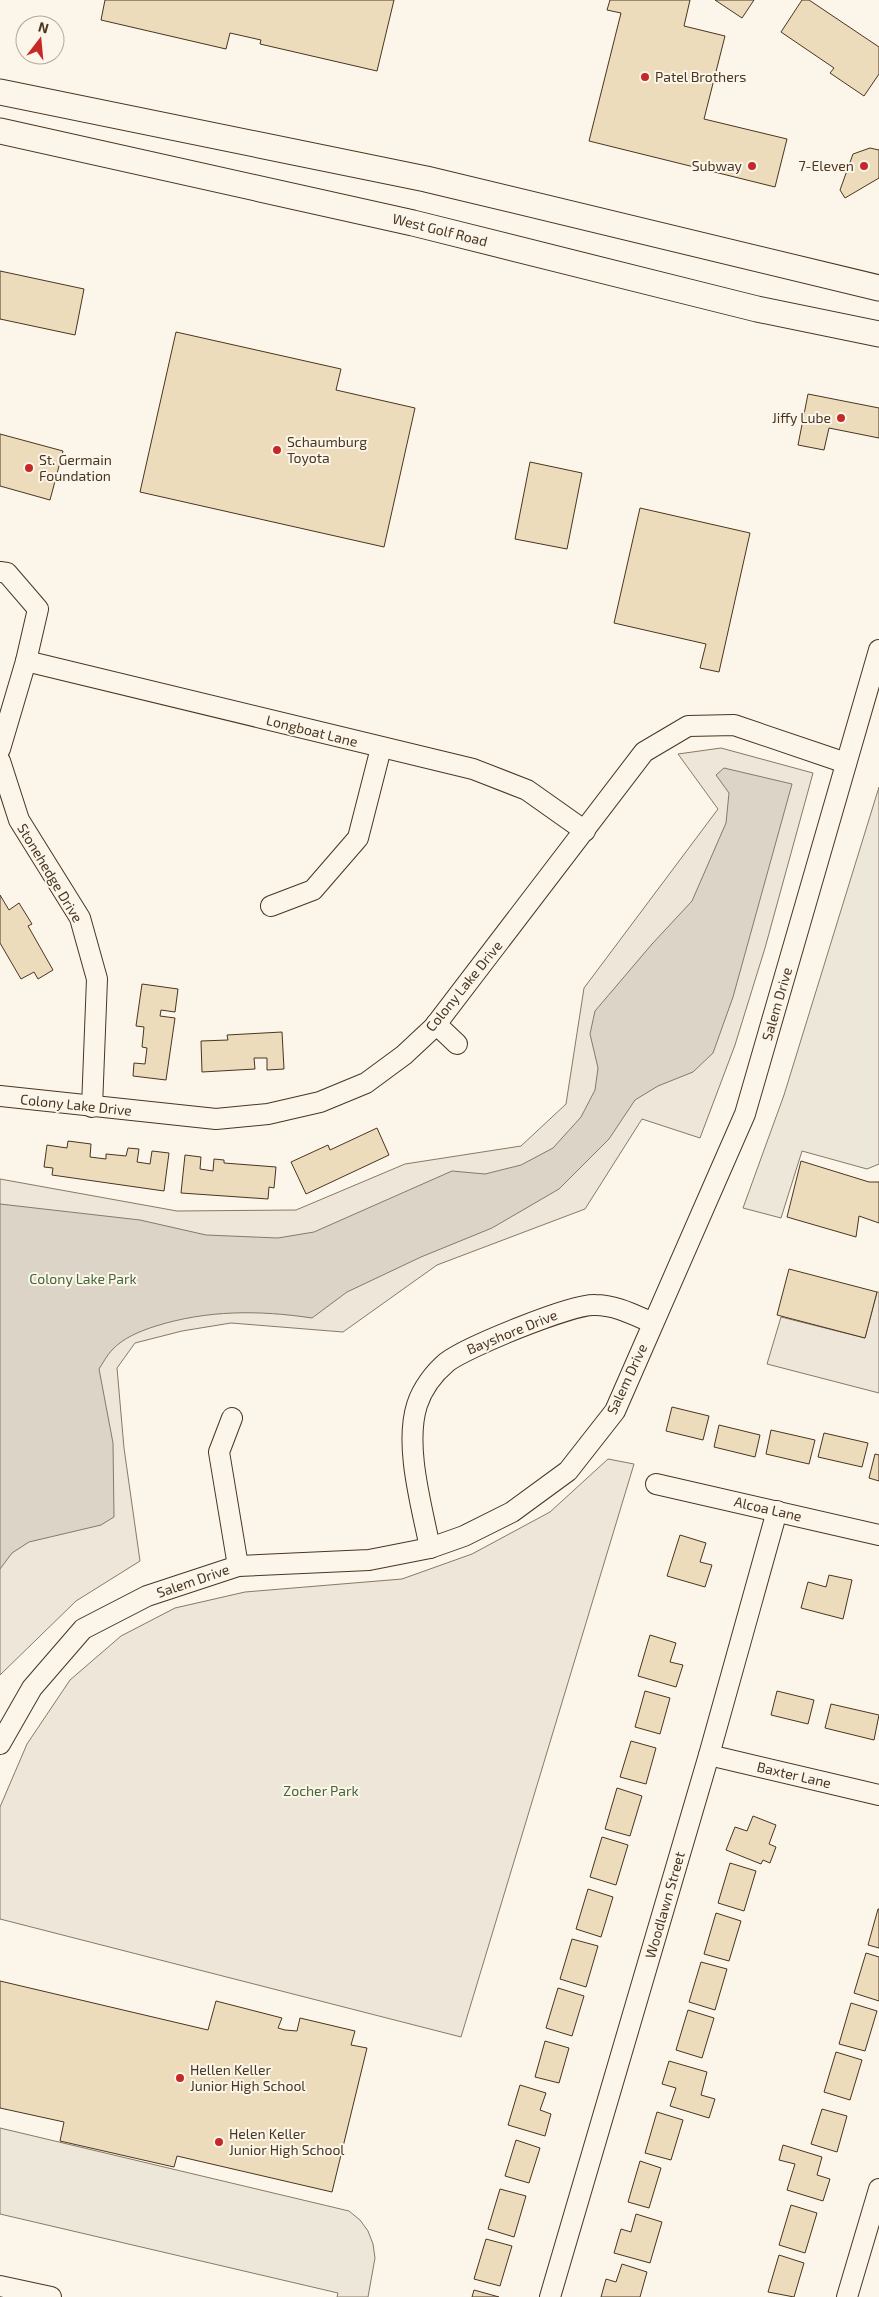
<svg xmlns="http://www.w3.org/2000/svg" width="879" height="2297" font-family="'Exo 2',sans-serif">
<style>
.green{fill:#ede6d9;stroke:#887966}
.parking{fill:#ede7d9;stroke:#887966}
.water{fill:#dcd4c6;stroke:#887966}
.building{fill:#ecdcbc;stroke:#4a3520}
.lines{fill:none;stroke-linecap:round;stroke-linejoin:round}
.minor-casing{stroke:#4a3520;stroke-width:22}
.major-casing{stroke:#4a3520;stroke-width:27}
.minor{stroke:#fbf6e9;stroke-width:20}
.major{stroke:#fbf6e9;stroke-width:25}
.poi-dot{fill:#c62828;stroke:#fbf6e9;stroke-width:2}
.labels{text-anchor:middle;stroke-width:4;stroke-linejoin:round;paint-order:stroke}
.poi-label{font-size:14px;fill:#4a3520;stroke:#fbf6e9;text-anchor:start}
.street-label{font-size:14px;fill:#4a3520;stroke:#fbf6e9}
.park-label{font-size:14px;fill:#436837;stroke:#fbf6e9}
</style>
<rect width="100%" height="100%" fill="#fbf6e9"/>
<!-- green -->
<g class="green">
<polygon points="721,748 813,773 765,948 735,1045 700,1138 642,1119 585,1209 437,1265 343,1332 231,1323 182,1331 135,1343 117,1368 124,1448 140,1561 76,1601 0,1675 0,1179 177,1211 296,1210 405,1164 521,1146 566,1104 584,988 718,809 678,754"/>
<polygon points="877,1292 879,1292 879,1393 767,1364 781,1317 865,1338"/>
<polygon points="608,1459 634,1464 461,2037 0,1919 0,1807 27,1744 70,1680 121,1636 175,1608 245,1592 402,1579 472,1554 550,1512"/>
</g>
<!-- parking -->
<g class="parking">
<polygon points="879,787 879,1164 867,1169 802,1151 781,1218 743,1208 784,1095"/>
<polygon points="0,2128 349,2211 360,2220 368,2231 373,2244 375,2258 368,2297 337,2297 338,2293 0,2214"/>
</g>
<!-- water -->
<path class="water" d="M724 768 792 784 733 997 713 1053 693 1072 658 1086 635 1100 609 1139 559 1189 492 1228 421 1257 347 1292 312 1318C259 1310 207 1310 156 1326 140 1331 123 1338 112 1350 107 1355 103 1363 99 1369L113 1443 114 1517 101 1525 29 1542 12 1553 0 1569V1204L140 1220 206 1235 278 1238 314 1232 452 1171 485 1174 521 1165 553 1148 581 1117 595 1090 598 1068 590 1034 595 1011 652 944 692 901 726 823 729 793 716 775Z"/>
<!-- building -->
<g class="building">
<polygon points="105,0 394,0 377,71 260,44 261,40 230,33 226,49 101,20"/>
<polygon points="610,0 690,0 684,26 725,36 704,119 787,139 775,187 589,141 621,13 607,10"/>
<polygon points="715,0 754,0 742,18"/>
<polygon points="802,0 809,0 879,47 879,74 864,96 830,73 834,68 781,32"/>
<polygon points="870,148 879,150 879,178 845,198 840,190 853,154"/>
<polygon points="0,271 84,289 75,335 0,319"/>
<polygon points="176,332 341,369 336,390 415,408 384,547 140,492"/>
<polygon points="808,394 879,408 879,438 829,428 824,450 798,445"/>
<polygon points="0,434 63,451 50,500 0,486"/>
<polygon points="530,462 582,473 567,549 515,539"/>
<polygon points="640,508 750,533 719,672 700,668 706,644 614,623"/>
<polygon points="0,895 9,910 19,903 32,924 28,926 53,970 38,979 34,972 21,979 0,943"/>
<polygon points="142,984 178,989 175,1012 161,1010 160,1016 175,1018 166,1080 133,1076 134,1063 145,1064 147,1048 142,1047 144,1027 136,1026"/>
<polygon points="282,1032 284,1069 267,1070 267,1058 254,1058 255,1069 202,1072 201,1041 228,1040 227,1035"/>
<polygon points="377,1128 389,1155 306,1194 291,1162 328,1145 330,1150"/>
<polygon points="68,1141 91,1144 90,1157 106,1159 106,1154 126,1156 128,1148 139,1149 137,1162 150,1164 152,1151 169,1153 164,1191 52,1175 53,1168 44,1167 47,1145 67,1148"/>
<polygon points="185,1155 201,1157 200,1169 213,1171 214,1159 224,1160 224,1163 276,1167 274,1188 269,1187 268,1199 181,1193"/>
<polygon points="801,1161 869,1182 879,1182 879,1223 859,1216 856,1237 787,1217"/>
<polygon points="789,1269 877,1292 865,1338 777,1315"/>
<polygon points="672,1407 709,1416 703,1440 666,1431"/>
<polygon points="719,1425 760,1435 755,1457 714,1447"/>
<polygon points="771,1430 815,1440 809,1464 766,1454"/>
<polygon points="824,1433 868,1443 862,1467 818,1457"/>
<polygon points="875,1454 879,1455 879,1481 869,1478"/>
<polygon points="680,1535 706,1543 700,1562 712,1565 705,1587 667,1576"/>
<polygon points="829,1575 852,1580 843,1619 801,1608 808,1582 826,1587"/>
<polygon points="650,1635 676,1643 670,1662 683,1665 676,1687 638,1676"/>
<polygon points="645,1691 670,1698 660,1734 635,1727"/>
<polygon points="777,1691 814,1700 808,1724 771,1715"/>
<polygon points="831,1704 879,1715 874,1740 825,1728"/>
<polygon points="631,1741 656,1748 646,1784 620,1777"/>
<polygon points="617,1788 642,1796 630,1836 605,1829"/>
<polygon points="753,1816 776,1825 769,1844 776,1847 770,1863 763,1860 761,1864 726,1850 735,1827 747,1831"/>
<polygon points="602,1837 628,1845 616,1885 590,1877"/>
<polygon points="730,1863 756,1871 744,1911 718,1903"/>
<polygon points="588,1889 613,1897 601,1937 576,1929"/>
<polygon points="878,1909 879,1909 879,1948 868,1945"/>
<polygon points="716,1913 741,1921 729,1961 704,1954"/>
<polygon points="572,1939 598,1946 586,1987 560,1979"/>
<polygon points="866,1953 879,1957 879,2001 854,1993"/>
<polygon points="701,1962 727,1969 715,2010 689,2002"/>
<polygon points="0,1981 208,2030 216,2001 282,2018 278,2028 285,2030 297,2031 300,2018 355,2031 351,2045 367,2048 332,2192 177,2156 174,2167 60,2141 64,2122 0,2108"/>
<polygon points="558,1988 584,1996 572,2036 546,2028"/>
<polygon points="851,2003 877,2011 865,2051 839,2044"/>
<polygon points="688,2010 714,2018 702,2058 676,2050"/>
<polygon points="545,2041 569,2048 559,2083 535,2077"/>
<polygon points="836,2052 862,2060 850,2100 824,2092"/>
<polygon points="669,2061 707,2072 701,2095 715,2099 709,2118 670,2106 676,2088 662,2084"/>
<polygon points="520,2085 546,2093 540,2110 551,2114 545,2136 508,2125"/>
<polygon points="822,2109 847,2116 837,2152 811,2144"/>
<polygon points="657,2112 683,2120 671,2160 645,2153"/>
<polygon points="516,2140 540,2148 529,2183 505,2176"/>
<polygon points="783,2145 822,2157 817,2175 830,2179 823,2201 787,2190 795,2164 779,2160"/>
<polygon points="640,2161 661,2168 649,2208 628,2202"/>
<polygon points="500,2189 526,2196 514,2237 488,2229"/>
<polygon points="791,2205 817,2213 805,2253 779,2245"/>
<polygon points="636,2214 662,2222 650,2263 614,2253 621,2229 631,2232"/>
<polygon points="486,2239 512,2246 500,2286 474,2279"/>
<polygon points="779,2255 804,2263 794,2297 768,2292"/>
<polygon points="622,2264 647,2272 640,2297 601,2297 606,2279 616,2282"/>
<polygon points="474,2290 499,2297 472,2297"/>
</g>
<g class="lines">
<defs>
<g id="minor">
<polyline points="0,572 7,573 38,609 26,661 0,749"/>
<polyline points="26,661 473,769 527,790 585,831"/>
<polyline points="0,761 19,820 80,918 97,979 92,1107"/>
<polyline points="271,906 313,890 358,838 381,748"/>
<polyline points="436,1024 457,1044"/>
<polyline points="0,1096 216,1119 268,1114 320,1102 366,1083 404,1055 434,1027 644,752 688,726 734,725 846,763"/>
<polyline points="232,1418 219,1452 238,1566"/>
<polyline points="656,1484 879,1535"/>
<path d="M430 1548C422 1507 404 1446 417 1405 422 1389 434 1373 447 1362 467 1347 571 1304 595 1305 616 1305 634 1315 653 1323"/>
<polyline points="0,1744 32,1688 83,1629 147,1596 238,1566 369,1560 430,1548 464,1536 512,1512 568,1471 615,1411 745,1114 879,650"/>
<polyline points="709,1755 879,1795"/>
<polyline points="0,2286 51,2297"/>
<polyline points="550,2297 709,1755 777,1511"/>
<polyline points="847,2297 879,2189"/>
</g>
<g id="major">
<polyline points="0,92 426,179 879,288"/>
<polyline points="0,131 413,223 757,309 879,334"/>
</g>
</defs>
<!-- minor casing -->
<use href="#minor" class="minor-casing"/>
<!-- major casing -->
<use href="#major" class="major-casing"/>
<!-- minor -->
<use href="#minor" class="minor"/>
<!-- major -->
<use href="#major" class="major"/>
</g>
<!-- markers -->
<g class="poi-dot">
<circle cx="645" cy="77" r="5"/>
<circle cx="752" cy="166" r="5"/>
<circle cx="864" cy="166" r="5"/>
<circle cx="841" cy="418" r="5"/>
<circle cx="277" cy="450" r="5"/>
<circle cx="29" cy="468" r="5"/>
<circle cx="180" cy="2078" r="5"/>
<circle cx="219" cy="2142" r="5"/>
</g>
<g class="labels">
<!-- poi labels -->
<g class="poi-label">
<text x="655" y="82">Patel Brothers</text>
<text x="742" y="171" text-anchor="end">Subway</text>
<text x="854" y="171" text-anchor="end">7-Eleven</text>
<text x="831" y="423" text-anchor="end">Jiffy Lube</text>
<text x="287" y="447">Schaumburg<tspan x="287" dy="16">Toyota</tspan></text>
<text x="39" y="465">St. Germain<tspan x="39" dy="16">Foundation</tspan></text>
<text x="190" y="2075">Hellen Keller<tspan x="190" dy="16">Junior High School</tspan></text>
<text x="229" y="2139">Helen Keller<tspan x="229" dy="16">Junior High School</tspan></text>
</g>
<!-- street labels -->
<g class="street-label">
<text transform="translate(440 230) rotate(14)" y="5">West Golf Road</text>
<text transform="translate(312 731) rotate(14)" y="5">Longboat Lane</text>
<text transform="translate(50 873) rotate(59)" y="5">Stonehedge Drive</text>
<text transform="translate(464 986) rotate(-51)" y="5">Colony Lake Drive</text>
<text transform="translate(777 1004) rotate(-74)" y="5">Salem Drive</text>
<text transform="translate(76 1105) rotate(6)" y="5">Colony Lake Drive</text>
<text transform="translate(512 1332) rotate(-22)" y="5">Bayshore Drive</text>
<text transform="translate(627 1379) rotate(-65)" y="5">Salem Drive</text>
<text transform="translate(768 1509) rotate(13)" y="5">Alcoa Lane</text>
<text transform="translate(193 1581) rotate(-19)" y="5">Salem Drive</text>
<text transform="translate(794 1775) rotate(13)" y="5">Baxter Lane</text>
<text transform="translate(665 1905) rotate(-74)" y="5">Woodlawn Street</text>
</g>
<!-- park labels -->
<g class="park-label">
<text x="83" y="1284">Colony Lake Park</text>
<text x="321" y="1796">Zocher Park</text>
</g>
</g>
<!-- north arrow -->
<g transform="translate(40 40) rotate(16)"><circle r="24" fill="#fbf6e9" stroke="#b4a999"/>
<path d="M0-4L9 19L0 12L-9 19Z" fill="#c62828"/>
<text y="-8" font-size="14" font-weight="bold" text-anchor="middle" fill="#4a3520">N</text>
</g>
</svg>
